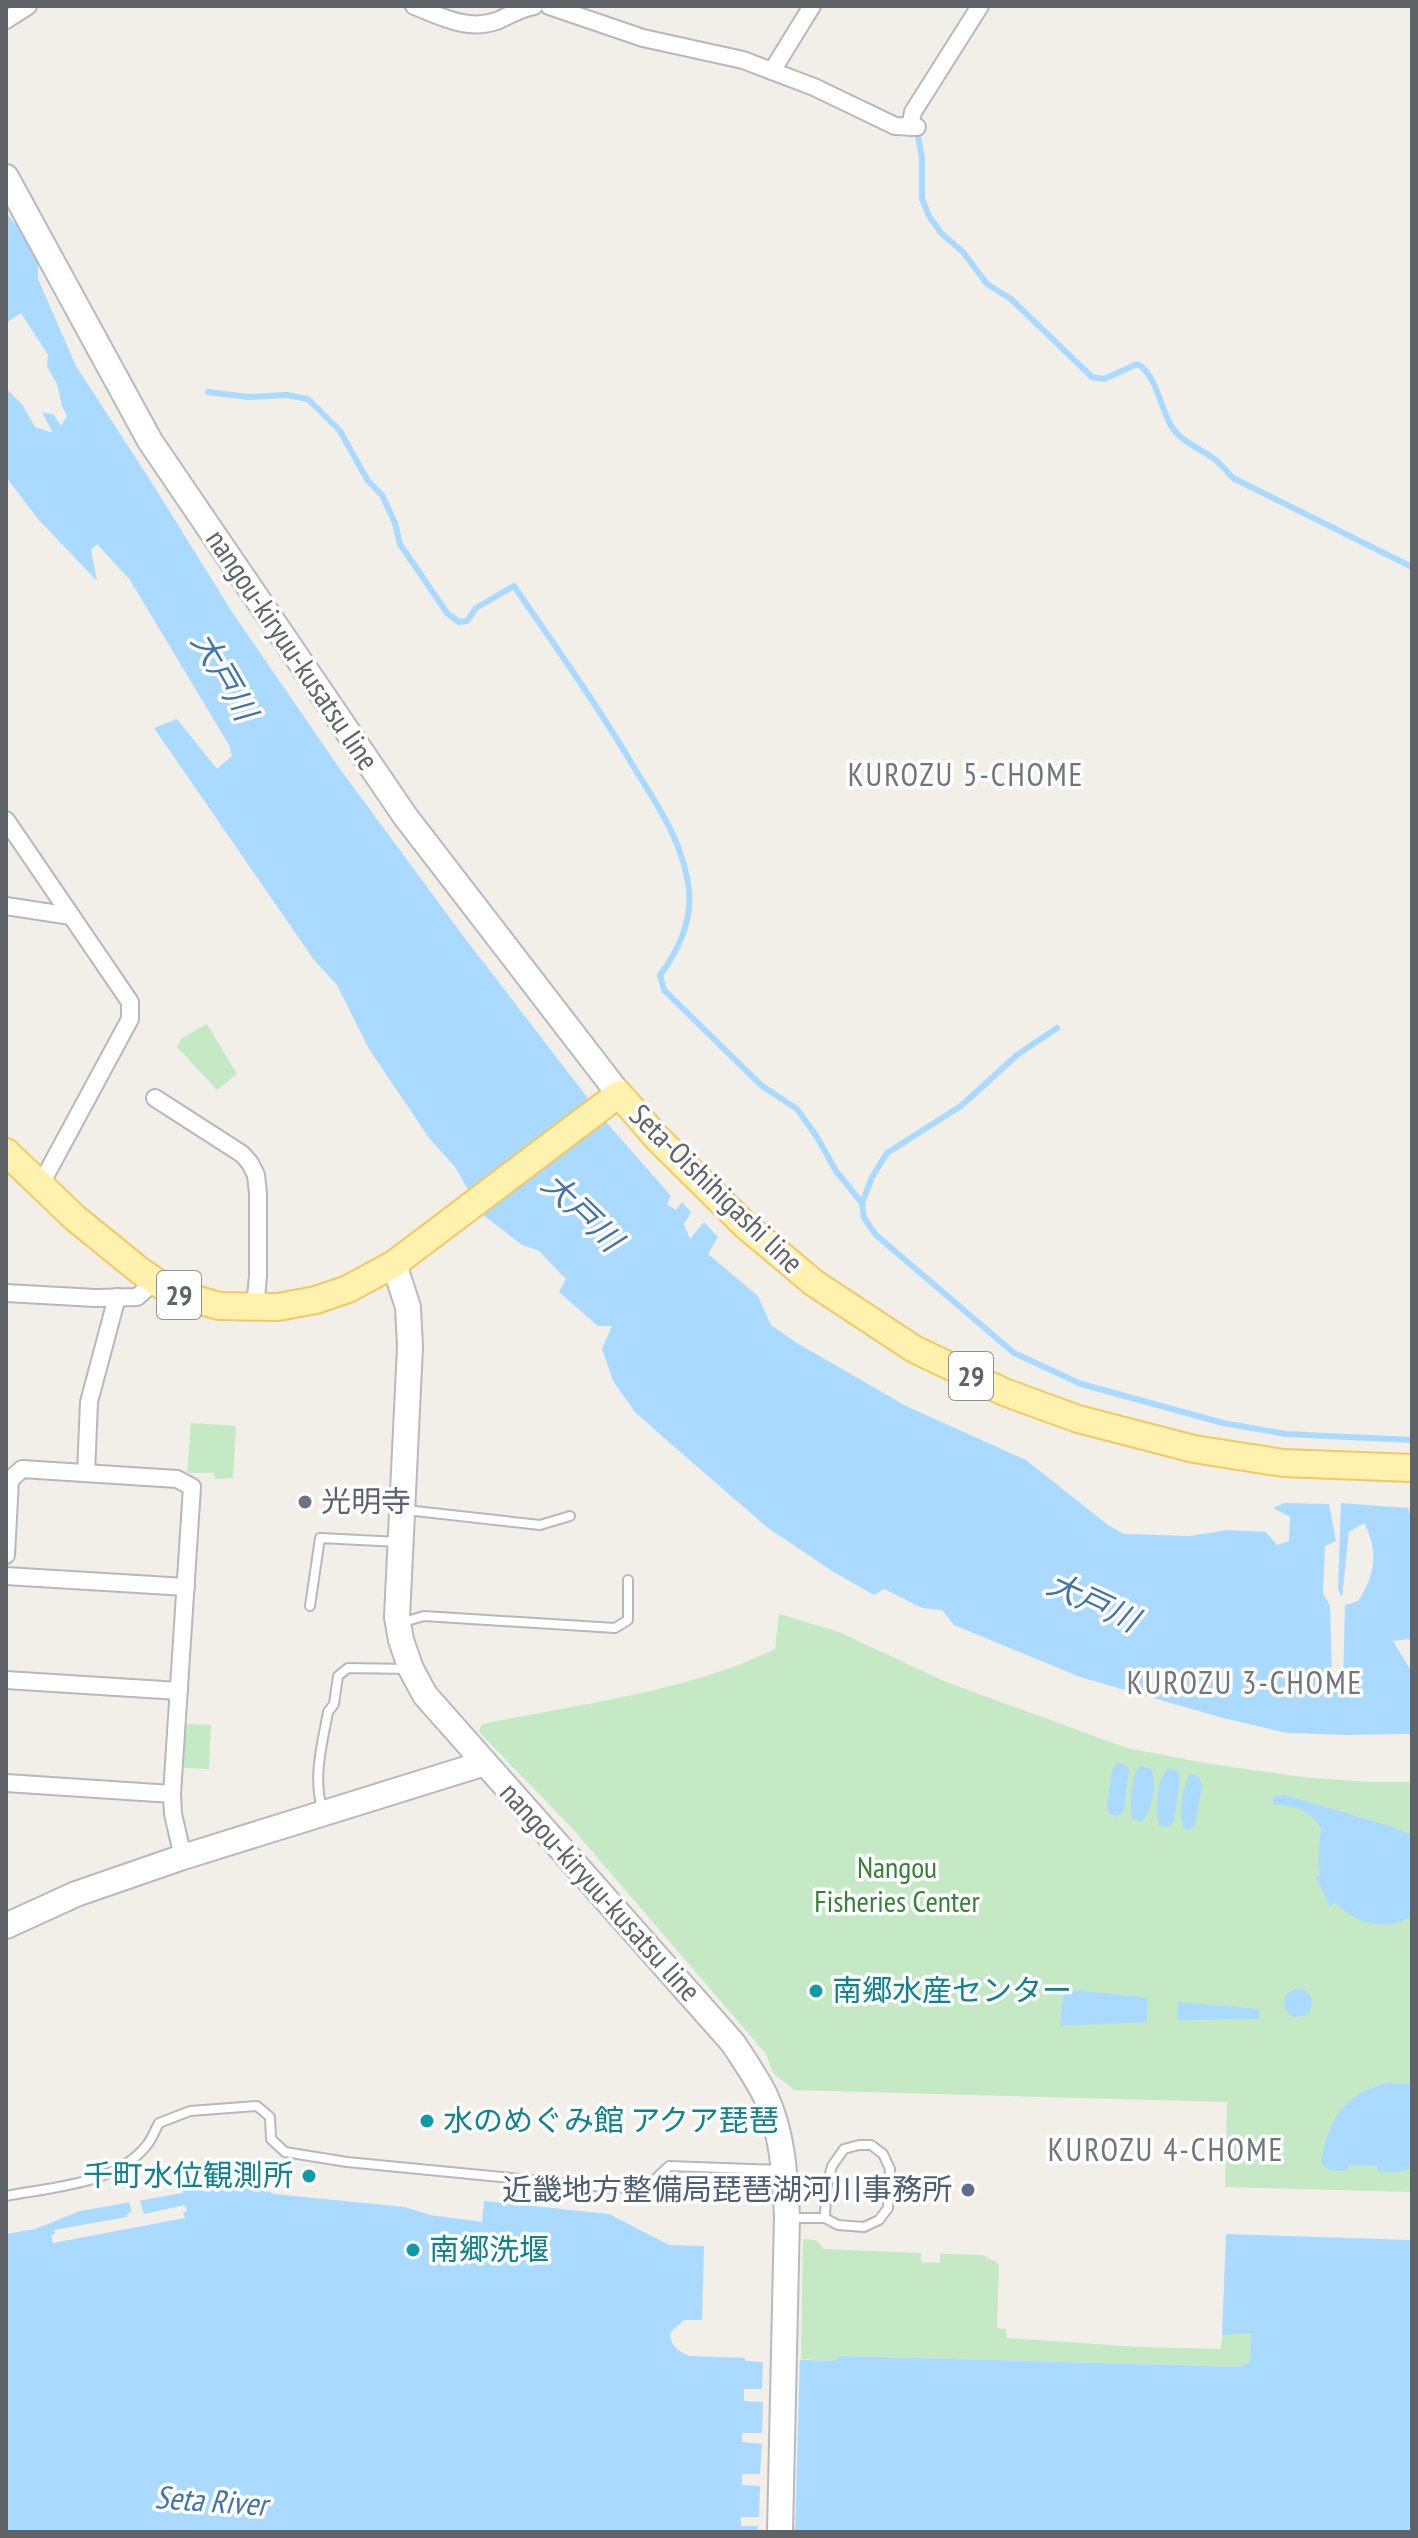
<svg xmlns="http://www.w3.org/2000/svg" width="1418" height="2538" font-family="'PT Sans Narrow','Noto Sans JP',sans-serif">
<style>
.green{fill:#c5e8c5}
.water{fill:#aadaff}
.pier{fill:#f1efe8}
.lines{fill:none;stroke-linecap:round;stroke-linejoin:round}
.stream{stroke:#aadaff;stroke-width:6}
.lane-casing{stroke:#b5b8bc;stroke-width:12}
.street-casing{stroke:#b5b8bc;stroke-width:20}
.secondary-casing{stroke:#b6babf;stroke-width:28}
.primary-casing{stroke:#f2c960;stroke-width:30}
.lane{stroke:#fff;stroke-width:8}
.street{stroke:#fff;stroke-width:16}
.secondary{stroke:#fff;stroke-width:24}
.primary{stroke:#fff2af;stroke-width:26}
.worship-dot{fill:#6b7280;stroke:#fff;stroke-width:3}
.culture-dot{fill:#0f9aa8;stroke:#fff;stroke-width:3}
.service-dot{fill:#5c6f8a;stroke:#fff;stroke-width:3}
.labels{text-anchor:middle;stroke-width:7;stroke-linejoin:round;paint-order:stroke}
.shield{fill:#fff;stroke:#8f9295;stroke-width:2}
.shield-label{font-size:28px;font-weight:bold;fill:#5f6368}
.street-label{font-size:30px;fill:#5f6368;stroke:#fff}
.worship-label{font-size:30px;fill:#5b616d;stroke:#fff;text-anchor:start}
.park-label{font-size:30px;fill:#348238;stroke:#fff}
.culture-label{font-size:30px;fill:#0d838f;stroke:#fff;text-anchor:start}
.service-label{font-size:30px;fill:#4e5e75;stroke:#fff;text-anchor:end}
.water-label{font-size:32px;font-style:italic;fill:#4174aa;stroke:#fff}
.neighbourhood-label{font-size:32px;letter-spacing:2px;fill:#70757a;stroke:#fff}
</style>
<rect width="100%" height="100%" fill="#f1efe8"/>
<!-- green -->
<g class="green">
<polygon points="207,1024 237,1074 217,1090 177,1047 182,1038"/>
<polygon points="191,1423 236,1426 233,1478 215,1479 214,1473 187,1473"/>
<path d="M779 1614 839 1632 946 1682 1127 1748 1210 1764 1302 1777 1369 1782H1412V2192L1225 2187 1227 2102 794 2090 773 2073 766 2054 572 1828 479 1732 482 1724C575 1705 691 1691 775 1649Z"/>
<polygon points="185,1724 211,1725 209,1769 184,1768"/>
<polygon points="803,2239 816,2240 824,2249 921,2253 921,2262 940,2263 940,2254 983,2255 999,2264 997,2328 1006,2329 1007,2338 1139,2347 1221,2349 1222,2335 1251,2332 1250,2361 1241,2367 841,2356 834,2361 801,2359"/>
</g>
<!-- water -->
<g class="water">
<path d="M6 213 38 250V279L76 366 152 483 232 612 340 769 464 937 607 1123 671 1196 667 1204 676 1210 682 1202 691 1212 684 1224 690 1239 704 1222 718 1237 708 1254 758 1296 771 1325 797 1343 906 1406 1026 1460 1108 1525 1124 1534 1190 1536 1228 1530 1266 1532 1277 1545 1289 1541 1290 1517 1273 1508 1284 1503 1329 1504 1336 1541 1325 1546 1323 1593 1330 1606 1332 1675 1343 1684 1345 1605 1358 1601C1375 1576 1379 1551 1364 1523L1349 1532 1342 1597 1338 1590 1341 1503 1408 1508 1412 1519V1641L1409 1639 1393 1641 1412 1672V1734L1346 1735 1287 1733 1223 1718 1080 1677 954 1625 942 1610 922 1608 884 1589 874 1595 832 1571 768 1528 663 1437 635 1412 613 1381 602 1349 612 1326H598L559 1292 566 1279 538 1250 522 1245 482 1214 455 1167 429 1138 369 1049 337 985 314 960 154 728 177 719 217 769 232 756 229 745 130 580 97 544 91 550 97 581 38 519 6 477V389L22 404 35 427 53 433 42 412 54 415 61 426 67 416 62 406 57 384 47 366 48 355 21 313 6 323 8 307 6 306Z"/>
<polygon points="1118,1763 1123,1764 1129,1769 1124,1811 1117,1817 1110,1814 1107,1809 1112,1770"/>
<path d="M1140 1766 1151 1768C1158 1782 1152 1810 1142 1822L1132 1819C1130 1804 1130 1779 1140 1766Z"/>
<path d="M1168 1768 1178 1771 1180 1780 1174 1821 1168 1827 1159 1825C1155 1808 1156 1782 1168 1768Z"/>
<path d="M1190 1774 1198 1776 1202 1785 1195 1825 1190 1829H1184C1178 1813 1182 1789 1190 1774Z"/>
<path d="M1284 1795 1390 1826 1412 1835V1915C1388 1934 1355 1923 1335 1903L1330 1906 1316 1878 1320 1875 1318 1860 1321 1828C1310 1809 1293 1806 1273 1804L1274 1796Z"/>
<circle cx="1298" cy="2003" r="14"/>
<polygon points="1064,1989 1148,1998 1147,2022 1060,2026"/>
<polygon points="1178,2002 1259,2009 1259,2019 1177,2020"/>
<path d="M1388 2083 1412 2084V2168L1397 2172H1378L1377 2166 1349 2165 1348 2170C1337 2171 1328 2172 1321 2162 1329 2119 1344 2093 1388 2083Z"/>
<path d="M226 2179 232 2184H254L274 2194 405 2207 430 2215 482 2222 484 2201 609 2214 669 2245 704 2246 702 2320H684L670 2333C670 2346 679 2352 690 2356L833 2361 841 2356 1241 2367 1250 2361 1251 2333 1222 2335 1226 2234 1412 2240V2532H6V2234L35 2229 80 2211 183 2193 182 2188Z"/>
</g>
<!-- pier -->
<g class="pier">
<polygon points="139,2197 144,2214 185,2205 187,2211 183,2213 185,2218 53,2243 51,2235 55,2234 54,2230 127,2217 127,2214 132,2212 128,2199"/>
<polygon points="745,2354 800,2355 795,2532 758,2532 758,2526 741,2526 741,2517 759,2517 760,2486 742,2485 742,2474 760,2474 762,2444 742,2442 742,2433 762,2433 763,2402 744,2401 744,2389 762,2389 763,2362 745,2361"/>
</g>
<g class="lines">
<!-- stream -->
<g class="stream">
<polyline points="868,105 905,123"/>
<path d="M913 131 918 136 922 158V199L929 216 941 233 963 252 987 284 1011 299 1092 377 1104 379 1137 364C1155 372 1161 408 1170 424 1180 441 1195 446 1210 456 1219 461 1226 471 1233 478L1412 567"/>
<path d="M208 392 248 397 286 395 308 399 340 431 368 481 382 495 395 523 400 544 447 613 459 622 467 621 476 608 514 586C555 646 598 706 635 769 659 808 684 844 689 890 692 922 678 951 660 975L664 990 762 1086 797 1109 817 1137 836 1171 862 1203 864 1218 876 1235 1014 1353 1081 1384 1223 1423 1286 1434 1412 1440"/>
<polyline points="862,1203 872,1177 887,1153 961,1106 1017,1055 1057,1028"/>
</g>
<defs>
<g id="lane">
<polyline points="406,1510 540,1525 570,1516"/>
<polyline points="310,1606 320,1538 399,1542"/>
<polyline points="400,1623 424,1616 615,1628 628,1620 628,1580"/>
<path d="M322 1809C313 1776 322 1745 328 1712L334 1704 338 1676 348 1668 409 1669"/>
<path d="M6 2196C52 2187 115 2185 147 2145 152 2139 155 2130 159 2123L190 2111 257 2106 270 2117 271 2139 285 2152 347 2162 614 2188 648 2186 669 2166 781 2170"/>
<polyline points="788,2218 825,2218 838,2225 864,2227 879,2220 888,2208 890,2169 883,2154 871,2145 859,2145 844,2149 832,2166 826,2188 825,2218"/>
</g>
<g id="street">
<path d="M414 6C442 17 469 32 499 20 512 14 521 8 534 6"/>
<polyline points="549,6 643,38 743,60 814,87 895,126 917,127"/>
<polyline points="6,20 28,6"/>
<polyline points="772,71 812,6"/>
<polyline points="910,127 913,112 980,6"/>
<polyline points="6,820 130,1002 130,1019 41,1184"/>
<polyline points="6,906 71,916"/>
<polyline points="155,1098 242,1154 250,1163 256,1175 258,1193 258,1276 255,1308"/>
<polyline points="6,1293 95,1298 137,1297 154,1282"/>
<polyline points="86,1473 89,1402 117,1297"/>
<polyline points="6,1555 10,1480 22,1469 177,1479 192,1487 172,1794 173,1814 183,1857"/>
<polyline points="6,1576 186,1587"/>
<polyline points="6,1680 179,1691"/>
<polyline points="6,1783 172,1794"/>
</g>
<g id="secondary">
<polyline points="6,177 150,441 405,816 619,1094"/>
<path d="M394 1264 408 1307 410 1347 397 1617 401 1640 411 1669 425 1695 733 2043C744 2060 756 2077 765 2095 783 2133 785 2176 787 2217L780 2532"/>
<polyline points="6,1926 76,1894 183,1857 485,1763"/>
</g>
<polyline id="primary" points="6,1152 75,1218 139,1270 171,1292 219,1306 278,1307 316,1300 348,1289 394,1264 619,1094 657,1138 746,1226 814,1283 914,1349 1004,1392 1078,1419 1194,1449 1283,1463 1412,1468"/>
</defs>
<!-- lane casing -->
<use href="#lane" class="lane-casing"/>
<!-- street casing -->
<use href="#street" class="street-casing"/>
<!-- secondary casing -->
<use href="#secondary" class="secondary-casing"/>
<!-- primary casing -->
<use href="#primary" class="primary-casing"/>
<!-- lane -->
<use href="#lane" class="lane"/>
<!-- street -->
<use href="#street" class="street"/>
<!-- secondary -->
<use href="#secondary" class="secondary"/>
<!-- primary -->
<use href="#primary" class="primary"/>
</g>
<!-- markers -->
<circle class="worship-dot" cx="305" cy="1502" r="8"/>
<g class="culture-dot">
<circle cx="816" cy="1991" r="8"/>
<circle cx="427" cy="2121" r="8"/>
<circle cx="309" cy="2176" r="8"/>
<circle cx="413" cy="2250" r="8"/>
</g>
<circle class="service-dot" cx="968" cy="2190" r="8"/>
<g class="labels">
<!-- shield labels -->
<g class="shield">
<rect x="157" y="1271" width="44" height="48" rx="6"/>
<rect x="949" y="1352" width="44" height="48" rx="6"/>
</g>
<g class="shield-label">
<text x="179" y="1305">29</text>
<text x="971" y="1386">29</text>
</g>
<!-- street labels -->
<g class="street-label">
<text transform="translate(292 650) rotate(56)" y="10">nangou-kiryuu-kusatsu line</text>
<text transform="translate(716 1189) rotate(44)" y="10">Seta-Oishihigashi line</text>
<text transform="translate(600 1892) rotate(48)" y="10">nangou-kiryuu-kusatsu line</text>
</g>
<!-- worship labels -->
<g class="worship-label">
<text x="321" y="1512">光明寺</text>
</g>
<!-- park labels -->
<g class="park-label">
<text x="897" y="1878">Nangou<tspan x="897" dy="34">Fisheries Center</tspan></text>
</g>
<!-- culture labels -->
<g class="culture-label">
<text x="832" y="2001">南郷水産センター</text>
<text x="443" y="2131">水のめぐみ館 アクア琵琶</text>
<text x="293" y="2186" text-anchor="end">千町水位観測所</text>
<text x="429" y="2260">南郷洗堰</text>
</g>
<!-- service labels -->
<g class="service-label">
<text x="952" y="2200">近畿地方整備局琵琶湖河川事務所</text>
</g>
<!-- water labels -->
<g class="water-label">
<text transform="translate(224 676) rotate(60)" y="11">大戸川</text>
<text transform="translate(582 1212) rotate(44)" y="11">大戸川</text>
<text transform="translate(1093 1602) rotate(25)" y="11">大戸川</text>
<text transform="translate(211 2501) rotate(4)" y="11">Seta River</text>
</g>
<!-- neighbourhood labels -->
<g class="neighbourhood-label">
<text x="966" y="786">KUROZU 5-CHOME</text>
<text x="1245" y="1694">KUROZU 3-CHOME</text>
<text x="1166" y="2161">KUROZU 4-CHOME</text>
</g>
</g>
<!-- border -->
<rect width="1418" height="2538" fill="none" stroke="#5f6368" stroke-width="16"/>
</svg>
